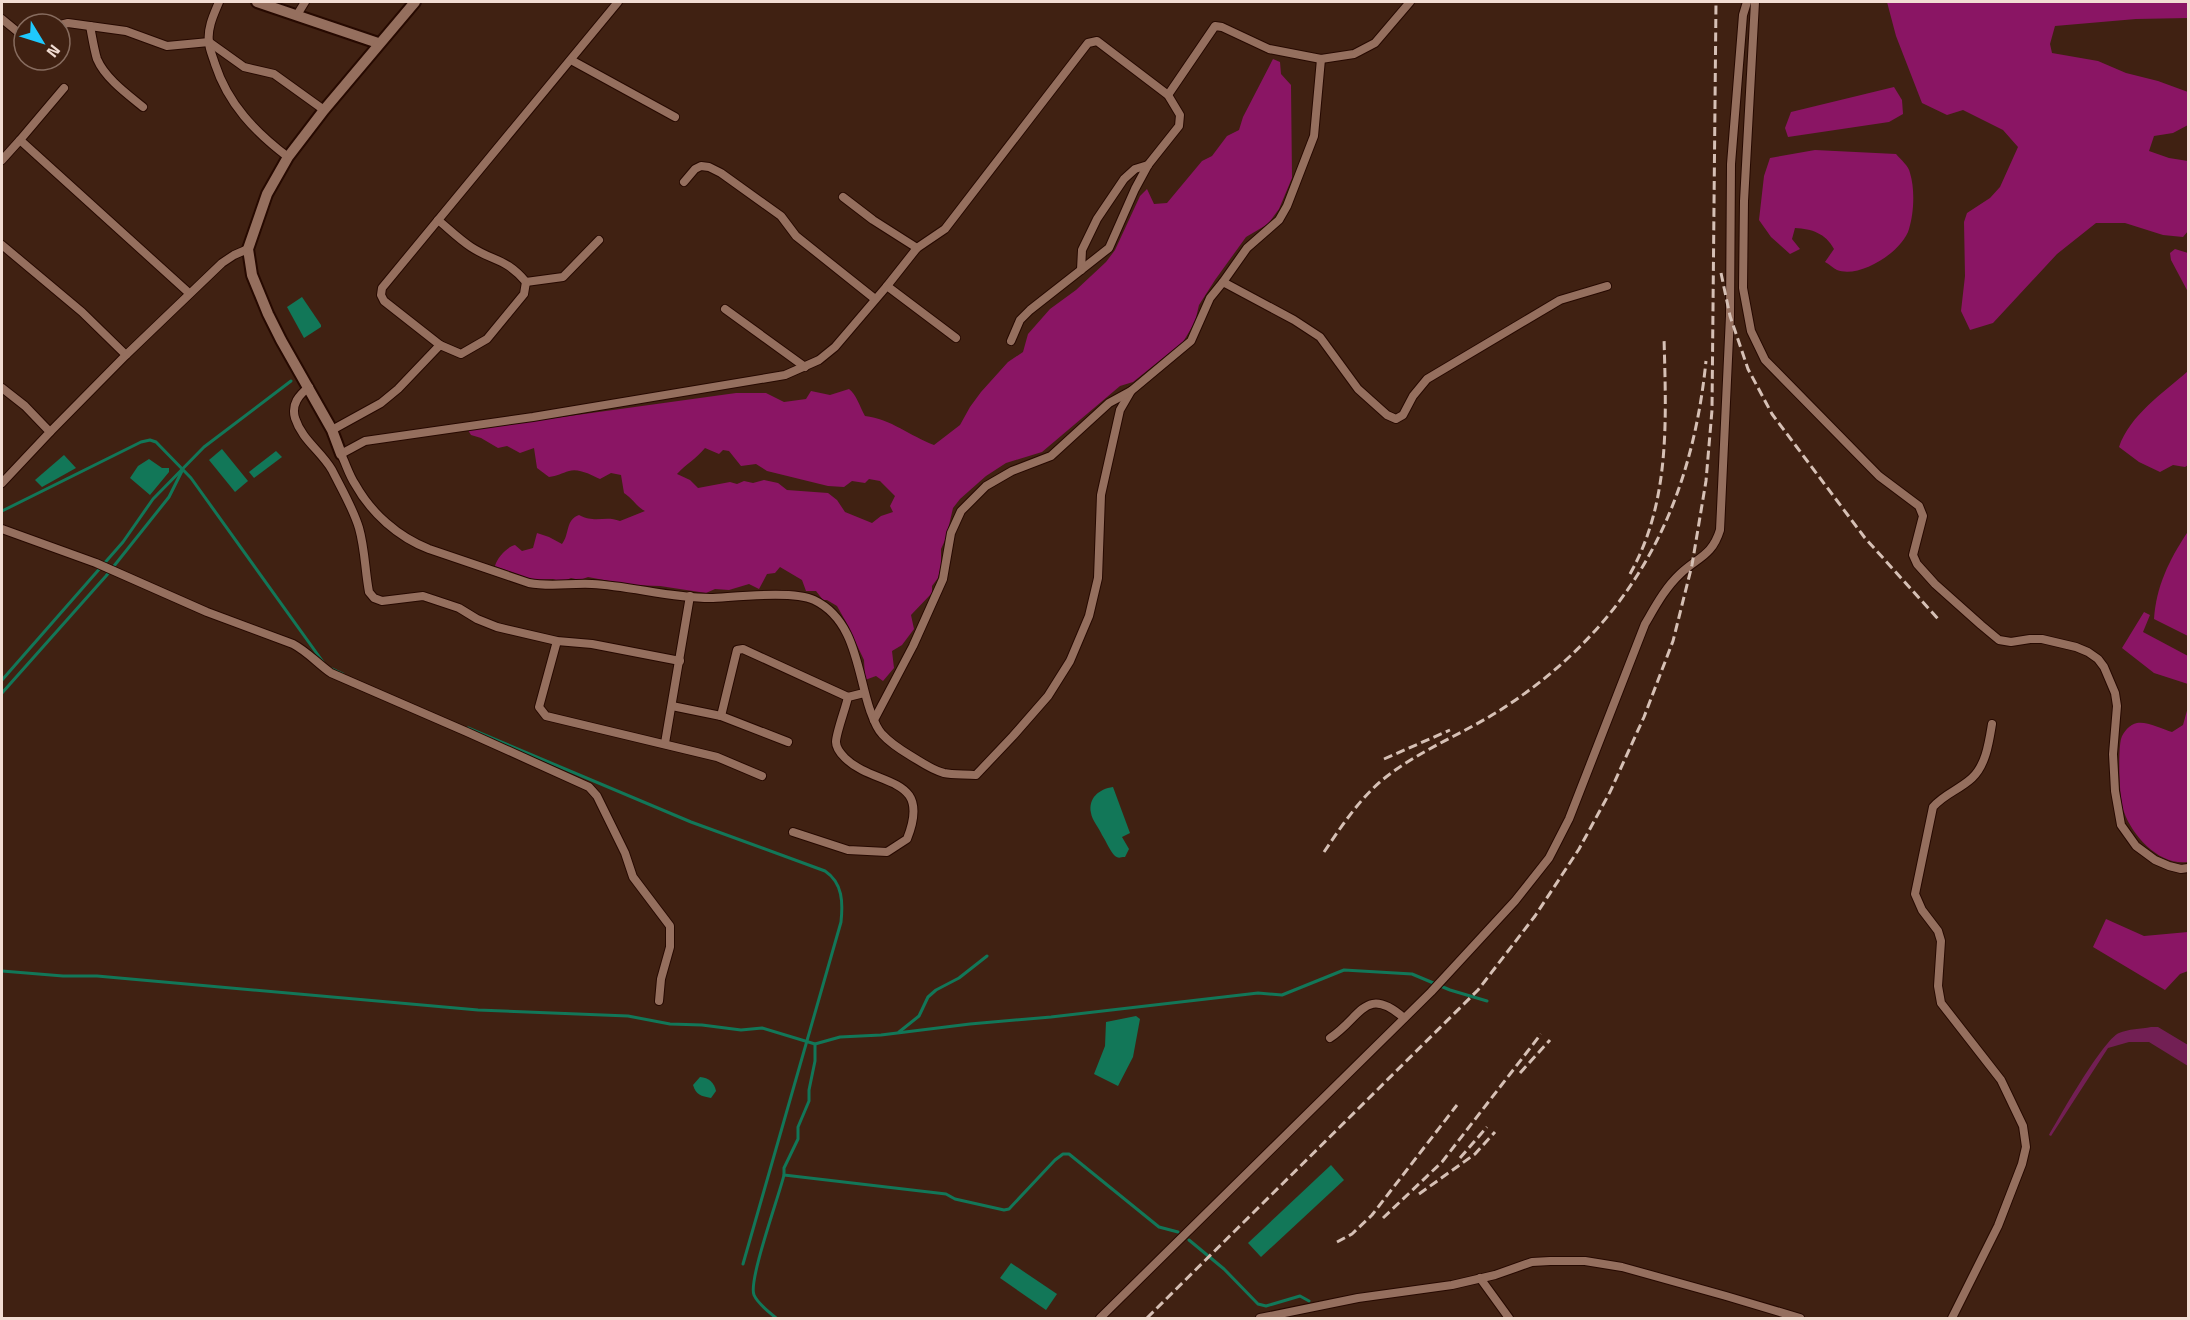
<svg xmlns="http://www.w3.org/2000/svg" width="2190" height="1320" font-family="'Titillium Web',sans-serif">
<style>
.green{fill:#721f54}
.forest{fill:#8a1564;fill-rule:evenodd}
.water{fill:#127758}
.lines{fill:none;stroke-linecap:round;stroke-linejoin:round}
.stream{stroke:#127758;stroke-width:3}
.street-casing{stroke:#260900;stroke-width:10}
.secondary-casing{stroke:#260900;stroke-width:14}
.street{stroke:#956f5e;stroke-width:8}
.secondary{stroke:#956f5e;stroke-width:10}
.rail{stroke:#d6c0b5;stroke-width:3;stroke-dasharray:9 4.5;stroke-linecap:butt}
</style>
<rect width="100%" height="100%" fill="#402112"/>
<!-- green -->
<path class="green" d="M2151 1027H2158L2188 1045V1066L2149 1042H2129L2108 1048 2051 1136 2049 1135C2060 1116 2103 1040 2119 1033 2128 1029 2141 1029 2151 1027Z"/>
<!-- forest -->
<g class="forest">
<polygon points="1887,2 2188,2 2188,18 2136,19 2055,26 2050,44 2052,53 2098,61 2126,73 2158,81 2188,92 2188,125 2173,133 2154,136 2149,151 2169,158 2188,161 2188,231 2183,237 2163,235 2125,223 2096,223 2057,254 1993,323 1970,330 1961,311 1965,276 1964,222 1967,213 1990,198 2000,187 2018,147 2003,130 1963,110 1947,115 1922,103 1896,36"/>
<path d="M1273 59 1280 62 1281 74 1291 85 1292 178 1279 209 1268 224 1246 237 1215 280 1199 305 1195 322 1183 342 1133 382 1120 386 1042 452 1006 463 986 476 960 499 953 508 946 538 941 549V566L938 578 932 586V593L911 615 914 629 902 645 892 651 894 668 883 681 876 676 865 680 864 660 846 622 837 606 827 600H823L816 591H806L802 580 780 567 775 573 767 574 759 589 749 584 729 590 715 589 706 593 660 586 630 585 588 577 580 580 571 578 562 582 553 579 533 580 495 566C497 558 507 547 515 545L522 551 533 548 537 533 549 537 562 544C570 534 565 520 579 515 597 524 604 515 620 521L645 511C637 507 632 498 624 493L621 475 611 473 600 479C591 475 579 468 569 471 562 473 557 476 549 477L537 468 534 448 520 453 507 446 498 448 481 438 471 435 468 430 736 393H766L784 402 806 399 811 391 830 395 849 389C856 394 860 407 865 416 891 419 910 436 934 445L960 425 970 407 981 392 1008 362 1023 352 1028 334 1050 309 1076 290 1106 262 1115 250 1140 196 1147 189 1154 204 1167 203 1202 161 1212 156 1227 136 1239 130 1243 117ZM705 448 719 454 723 450 729 451 741 466 756 464 767 471 828 486 844 487 852 481 865 483 869 479 880 481 895 496 890 506 893 512 881 516 872 523 845 512 837 500 828 493 787 490 778 483 764 480 753 483 744 481 737 484 730 482 698 488 690 480 677 474C686 464 696 459 705 448Z"/>
<polygon points="1894,87 1902,100 1903,114 1889,122 1788,137 1785,128 1791,112"/>
<path d="M1815 150 1896 154C1901 160 1909 166 1910 173 1915 189 1914 213 1909 229 1903 251 1860 279 1837 270 1833 268 1829 264 1825 262L1834 249C1825 233 1812 229 1795 228L1792 239 1800 249 1790 254 1771 237 1759 220 1764 176 1770 158Z"/>
<polygon points="2175,249 2188,253 2188,292 2171,260 2170,253"/>
<path d="M2188 371V465L2185 467 2173 465 2160 472 2139 462 2119 447C2130 415 2163 393 2188 371Z"/>
<path d="M2187 533 2188 534V636L2154 619C2156 587 2169 560 2187 533Z"/>
<polygon points="2144,612 2150,615 2143,632 2188,656 2188,684 2154,673 2122,648"/>
<path d="M2188 707V862C2160 866 2133 837 2124 812 2119 801 2118 751 2121 739 2123 732 2130 724 2137 723 2146 721 2163 729 2172 732L2183 725Z"/>
<polygon points="2106,919 2144,936 2188,932 2188,971 2180,974 2165,990 2093,947"/>
</g>
<!-- water -->
<g class="water">
<polygon points="302,297 321,325 321,327 304,338 287,307"/>
<polygon points="222,449 248,481 235,492 209,460"/>
<polygon points="276,451 282,457 254,478 249,472"/>
<polygon points="64,455 76,468 42,487 35,480"/>
<polygon points="149,459 162,468 169,468 169,472 150,495 130,478 138,466"/>
<path d="M1113 787 1130 833 1122 837 1129 849 1125 857C1120 857 1119 859 1115 856 1110 851 1106 841 1102 835 1099 828 1092 820 1091 813 1088 798 1099 789 1113 787Z"/>
<polygon points="1136,1016 1140,1019 1133,1057 1118,1086 1094,1074 1105,1046 1106,1022"/>
<path d="M700 1077C709 1078 714 1082 716 1091L711 1098C701 1096 696 1095 693 1085Z"/>
<polygon points="1331,1165 1344,1180 1261,1257 1248,1243"/>
<polygon points="1011,1263 1057,1294 1046,1310 1000,1278"/>
</g>
<g class="lines">
<!-- stream -->
<g class="stream">
<polyline points="2,511 141,442 150,440 156,442 191,478 323,662"/>
<polyline points="330,668 343,674"/>
<polyline points="2,680 123,542 153,499 204,447 291,381"/>
<polyline points="2,693 106,576 169,497 182,471"/>
<path d="M468 728 691 822 825 871C843 883 843 903 841 922L743 1264"/>
<polyline points="2,971 63,976 97,976 478,1010 628,1016 670,1024 702,1025 741,1030 762,1028 815,1044 840,1037 881,1035 970,1024 1051,1017 1258,993 1282,995 1344,970 1412,974 1450,990 1487,1001"/>
<polyline points="899,1032 919,1016 928,997 936,990 959,978 987,956"/>
<polyline points="815,1044 815,1061 809,1090 809,1101 798,1127 798,1139 784,1168 784,1175 946,1194 955,1199 1004,1210 1009,1209 1055,1160 1063,1154 1069,1154 1159,1227 1178,1232"/>
<polyline points="1189,1240 1224,1269 1258,1304 1266,1306 1300,1296 1309,1301"/>
<path d="M776 1318C769 1312 758 1304 754 1295 748 1281 779 1196 784 1175"/>
</g>
<defs>
<g id="street">
<path d="M219 2C214 14 207 28 209 42 209 49 213 57 215 64 228 104 255 132 288 157"/>
<polyline points="1755,2 1744,201 1743,288 1751,331 1765,360 1879,476 1919,506 1923,516 1913,555 1917,564 1935,584 1981,625 1999,640 2011,642 2030,639 2042,639 2076,647 2088,652 2098,659 2104,667 2115,693 2117,706 2113,754 2115,791 2121,825 2136,846 2155,860 2169,866 2181,869 2188,868"/>
<polyline points="297,15 305,2"/>
<polyline points="2,19 24,37"/>
<polyline points="60,25 68,23 126,31 167,46 209,42 244,67 274,74 324,110"/>
<path d="M90 26C92 36 94 49 97 59 105 78 127 94 143 107"/>
<polyline points="571,60 675,117"/>
<polyline points="1168,95 1215,26 1222,27 1269,49 1321,59 1354,54 1375,43 1410,2"/>
<polyline points="20,140 64,88"/>
<polyline points="2,160 20,140 189,293"/>
<polyline points="684,182 695,169 701,166 709,167 721,173 781,216 796,236 875,299"/>
<polyline points="843,197 873,220 917,248"/>
<path d="M438 220C449 229 459 239 471 247 494 262 506 258 526 282"/>
<polyline points="2,245 82,312 126,355"/>
<polyline points="1081,270 1082,250 1097,219 1124,179 1135,169 1148,165"/>
<polyline points="526,282 563,277 599,240"/>
<polyline points="1223,282 1247,248 1279,220 1287,206 1314,136 1321,59"/>
<polyline points="887,286 917,248 945,229 1088,43 1097,41 1168,95 1180,115 1179,126 1148,165 1135,189 1109,248 1030,310 1020,320 1011,341"/>
<polyline points="725,309 805,367"/>
<path d="M956 338 887 286 835 347 819 360 785 375 533 417 365 441 341 454C346 464 349 475 355 484 371 513 398 537 429 549L529 583C550 587 570 583 592 584 631 586 670 598 710 598 734 597 794 590 814 600 856 620 857 672 870 710 873 718 876 728 882 734 890 743 901 750 911 756 921 762 932 770 944 773 953 775 965 774 976 775L1013 736 1048 696 1070 661 1089 616 1098 578 1101 495 1120 410 1131 391 1191 341 1210 298 1223 282 1294 320 1320 337 1358 389 1387 415 1396 419 1403 415 1413 396 1427 379 1560 300 1607 286"/>
<polyline points="440,345 384,301 381,295 382,288 618,2"/>
<path d="M309 387C299 395 291 404 295 418 302 440 321 451 332 470 341 488 353 508 359 528 365 549 365 571 369 592L374 598 382 601 423 596 459 608 477 619 497 627 557 641 592 644 680 661"/>
<polyline points="2,388 25,406 50,432 2,483"/>
<polyline points="332,430 381,403 398,389 440,345 461,354 487,339 524,294 526,282"/>
<polyline points="50,432 126,355 222,263 234,255 248,249"/>
<path d="M2 529 96 563 207 612 293 644C308 652 318 664 331 673L467 732 589 787 597 796 625 853 633 877 670 926V947L661 979 659 1001"/>
<polyline points="557,641 539,707 546,716 717,757 762,776"/>
<polyline points="672,706 721,716 788,742"/>
<polyline points="721,716 737,650 743,649 848,697"/>
<polyline points="874,720 913,646 943,579 951,533 961,511 986,486 1012,471 1051,456 1109,403 1131,391"/>
<polyline points="665,743 690,596"/>
<path d="M793 832 848 850 887 852 907 839C933 774 876 788 845 758 841 754 836 748 836 742 836 733 846 707 848 697L864 693"/>
<path d="M1330 1038C1361 1018 1365 984 1404 1018"/>
<polyline points="1480,1278 1509,1318"/>
<path d="M1100 1318 1431 992 1515 901 1549 858 1569 819 1645 624C1655 607 1665 588 1680 574 1698 557 1712 556 1720 530L1730 316 1731 164 1743 15 1747 2"/>
<polyline points="1260,1318 1358,1298 1452,1285 1495,1275 1532,1262 1550,1261 1585,1261 1622,1267 1726,1296 1800,1318"/>
<path d="M1952 1318 1998 1226 2022 1164 2026 1147 2023 1126 2001 1080 1941 1003 1938 986 1941 941 1938 931 1922 910 1915 894 1933 807C1944 794 1959 790 1972 778 1986 765 1989 742 1992 724"/>
</g>
<g id="secondary">
<polyline points="257,2 378,43"/>
<polyline points="341,454 332,430 281,340 268,314 252,275 248,249 267,194 288,157 324,110 415,2"/>
</g>
</defs>
<!-- street casing -->
<use href="#street" class="street-casing"/>
<!-- secondary casing -->
<use href="#secondary" class="secondary-casing"/>
<!-- street -->
<use href="#street" class="street"/>
<!-- secondary -->
<use href="#secondary" class="secondary"/>
<!-- rail -->
<g class="rail">
<polyline points="1721,273 1730,316 1748,369 1772,414 1865,538 1939,620"/>
<path d="M1630 574C1671 501 1666 418 1664 337"/>
<polyline points="1384,759 1450,730"/>
<path d="M1324 852C1341 827 1358 801 1381 781 1417 751 1463 734 1502 709 1630 626 1691 511 1706 361"/>
<polyline points="1520,1073 1550,1040"/>
<polyline points="1460,1158 1487,1127"/>
<polyline points="1419,1194 1475,1154 1495,1132"/>
<polyline points="1383,1218 1442,1162 1541,1034"/>
<polyline points="1337,1242 1352,1234 1372,1215 1457,1105"/>
<polyline points="1147,1318 1478,990 1535,916 1579,849 1610,792 1644,717 1673,641 1692,565 1706,481 1712,410 1716,2"/>
</g>
</g>
<!-- border -->
<rect width="2190" height="1320" fill="none" stroke="#f2ddd3" stroke-width="6"/>
<!-- north arrow -->
<g transform="translate(42 42) rotate(128)"><circle r="28" fill="#402112" stroke="#876c5f" stroke-width="1.5"/>
<path d="M0-4.5L10 22L0 15L-10 22Z" fill="#1fc9fd"/>
<text y="-9" font-size="16" font-weight="bold" text-anchor="middle" fill="#f2ddd3">N</text>
</g>
</svg>
